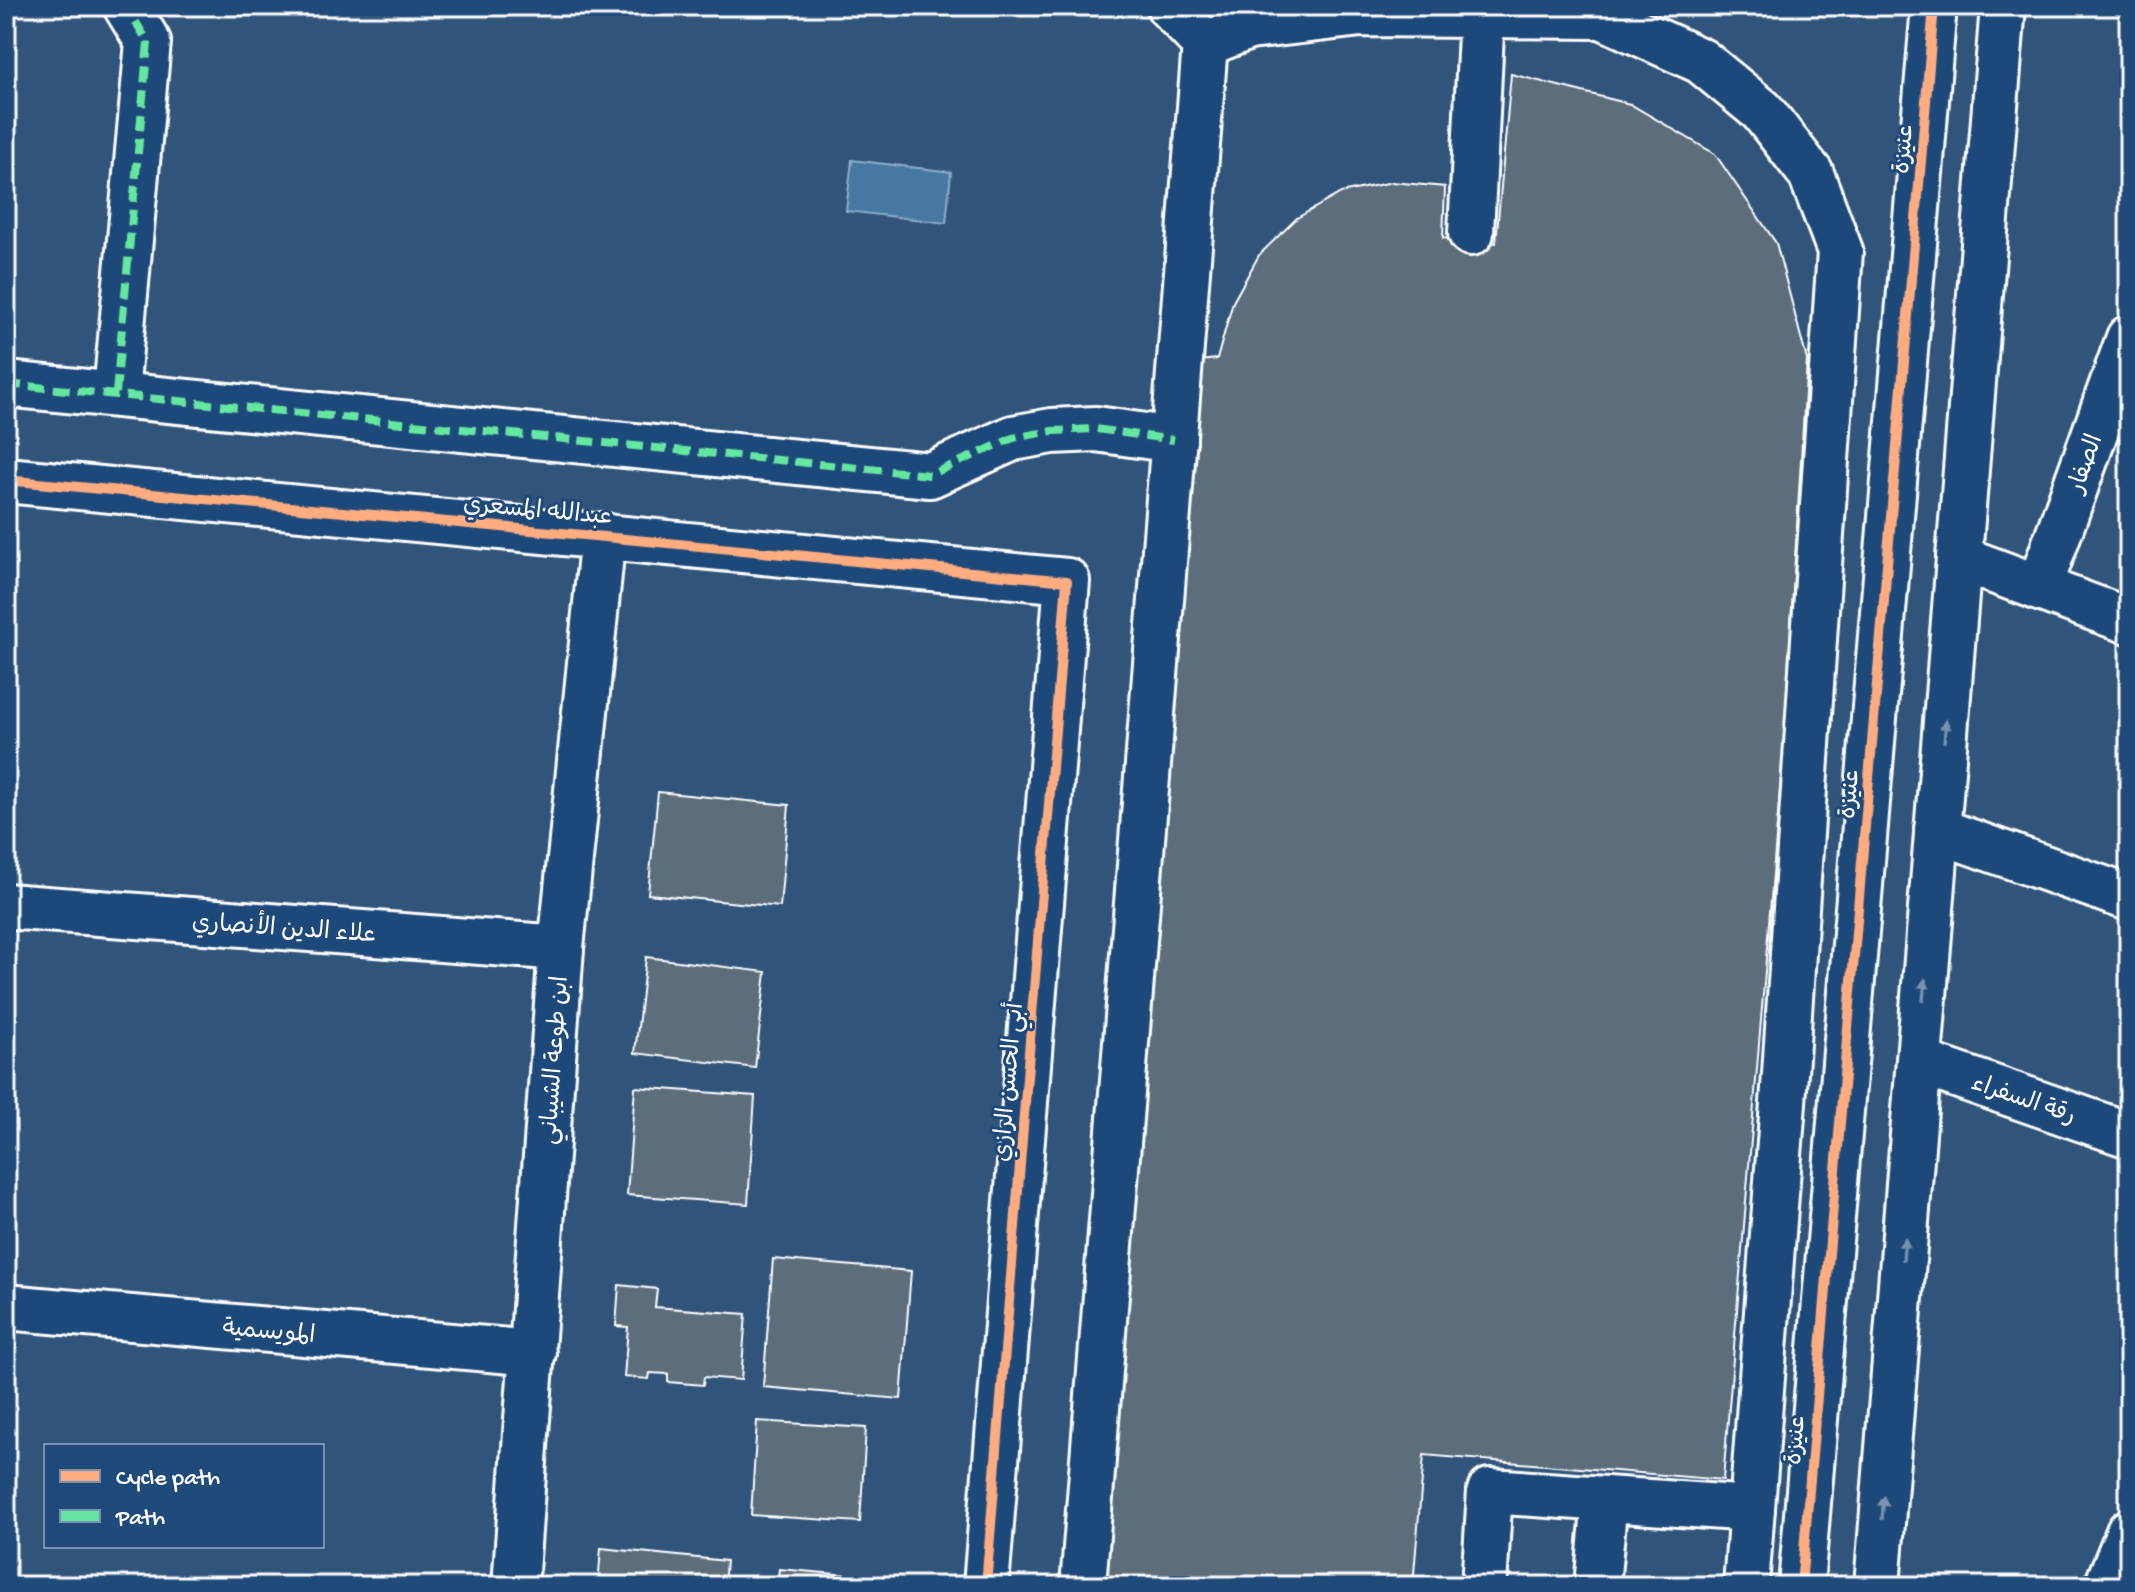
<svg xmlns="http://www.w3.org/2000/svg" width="2135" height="1592" font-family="'Gochi Hand','Playpen Sans Arabic',sans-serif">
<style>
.water{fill:#4678a3;stroke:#90aec8;stroke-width:2}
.building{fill:#5b6d7c;stroke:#fff;stroke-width:2}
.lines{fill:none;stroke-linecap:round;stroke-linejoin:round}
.minor-casing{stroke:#fff;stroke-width:50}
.minor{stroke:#1f4a7a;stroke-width:44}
.quiet{stroke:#66e7a1;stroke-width:8;stroke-dasharray:16 8;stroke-linecap:butt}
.cycleway-casing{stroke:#1f4a7a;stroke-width:15}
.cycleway{stroke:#ffac80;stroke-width:10}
.oneway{fill:#7992af}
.labels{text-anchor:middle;stroke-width:6;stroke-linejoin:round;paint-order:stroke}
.street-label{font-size:24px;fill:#fff;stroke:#1f4a7a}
</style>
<rect width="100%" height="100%" fill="#31547b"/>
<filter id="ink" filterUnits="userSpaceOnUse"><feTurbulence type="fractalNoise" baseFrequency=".0125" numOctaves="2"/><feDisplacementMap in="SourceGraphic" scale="16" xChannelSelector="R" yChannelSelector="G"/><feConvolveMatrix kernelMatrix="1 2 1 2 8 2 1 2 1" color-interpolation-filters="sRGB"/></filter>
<g filter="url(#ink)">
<!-- water -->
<polygon class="water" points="852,160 951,172 946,223 846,211"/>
<!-- building -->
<g class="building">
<polygon points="1511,74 1630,104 1715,154 1776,243 1807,360 1784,741 1723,1480 1424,1455 1413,1586 1104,1586 1200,361 1217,359 1233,302 1259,255 1297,218 1341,193 1392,182 1445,187 1443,238 1496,243"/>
<polygon points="658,792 789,805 780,907 648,894"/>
<polygon points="646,957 766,972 755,1068 635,1053"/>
<polygon points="635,1087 755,1096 748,1204 627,1195"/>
<polygon points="773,1259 911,1271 901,1399 763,1387"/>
<polygon points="619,1285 657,1289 655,1307 746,1314 741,1380 704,1377 703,1385 668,1382 668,1374 650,1373 649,1379 624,1377 628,1327 616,1326"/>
<polygon points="757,1421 866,1428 860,1522 751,1515"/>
<polygon points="601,1548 726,1561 724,1586 598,1586"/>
<polygon points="779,1569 869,1577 868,1586 777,1586"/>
</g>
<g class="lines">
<defs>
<g id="minor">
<polyline points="1169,6 1205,44 1249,27 1361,14 1602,16 1701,61 1762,111 1811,174 1840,251 1783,1103 1746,1586"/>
<polyline points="1471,233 1482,13"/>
<polyline points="6,384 930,475 1013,438 1052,431 1096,429 1174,440"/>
<polyline points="116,393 148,42 126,6"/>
<polyline points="6,480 1067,581 986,1586"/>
<polyline points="1959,558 2129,621"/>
<polyline points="2039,588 2129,338"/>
<polyline points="1937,830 2129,898"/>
<polyline points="6,906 561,948"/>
<polyline points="1919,1062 2129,1135"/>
<polyline points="6,1307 533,1353"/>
<polyline points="515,1586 561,948 603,535"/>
<polyline points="1083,1586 1205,44"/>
<polyline points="1484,1586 1490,1491 1752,1509"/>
<polyline points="1597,1586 1605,1499"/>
<polyline points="1801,1586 1934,6"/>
<polyline points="1877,1586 2003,6"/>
<polyline points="2107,1586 2129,1532"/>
</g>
</defs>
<!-- minor casing -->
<use href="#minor" class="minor-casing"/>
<!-- minor -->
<use href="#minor" class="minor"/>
<!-- quiet -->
<g class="quiet">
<polyline points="6,384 930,475 1013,438 1052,431 1096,429 1174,440"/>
<polyline points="116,393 148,42 126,6"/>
</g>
<defs>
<g id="cycleway">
<polyline points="6,480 1067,581 986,1586"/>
<polyline points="1801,1586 1934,6"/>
</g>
</defs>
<!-- cycleway casing -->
<use href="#cycleway" class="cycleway-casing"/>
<!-- cycleway -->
<use href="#cycleway" class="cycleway"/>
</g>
<!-- one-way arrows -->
<defs><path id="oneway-solid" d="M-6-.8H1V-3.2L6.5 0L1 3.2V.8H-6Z" transform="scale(2)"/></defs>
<g class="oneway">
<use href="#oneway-solid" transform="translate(1945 731) rotate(-85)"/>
<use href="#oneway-solid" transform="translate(1924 990) rotate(-85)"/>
<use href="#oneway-solid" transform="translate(1904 1249) rotate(-85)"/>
<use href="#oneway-solid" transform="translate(1883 1508) rotate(-85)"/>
</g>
</g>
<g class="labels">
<!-- street labels -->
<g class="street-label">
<text transform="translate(1902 149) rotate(-85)" y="8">عنيزة</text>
<text transform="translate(2084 463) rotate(-70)" y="8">الصفار</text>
<text transform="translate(538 509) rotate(5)" y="8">عبدالله المسعري</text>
<text transform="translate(1848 794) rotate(-85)" y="8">عنيزة</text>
<text transform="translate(284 927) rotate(4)" y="8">علاء الدين الأنصاري</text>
<text transform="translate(553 1060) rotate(-86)" y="8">ابن طوعة الشيباني</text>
<text transform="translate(1007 1082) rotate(-85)" y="8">أبي الحسن الرازي</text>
<text transform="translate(2024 1098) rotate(19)" y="8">رقة السفراء</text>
<text transform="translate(269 1330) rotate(5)" y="8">المويسمية</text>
<text transform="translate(1794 1440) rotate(-85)" y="8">عنيزة</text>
</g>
</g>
<!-- margin -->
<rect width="2135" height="1592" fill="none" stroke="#1f4a7a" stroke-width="32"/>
<rect x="16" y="16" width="2103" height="1560" fill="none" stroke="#fff" stroke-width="3" filter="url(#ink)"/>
<!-- legend -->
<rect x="44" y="1444" width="280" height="104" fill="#1f4a7a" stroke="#7992af" stroke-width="2"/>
<rect x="60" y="1470" width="40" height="12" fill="#ffac80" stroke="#7992af" stroke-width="2"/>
<text x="116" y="1484" font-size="24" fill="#ffffff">Cycle path</text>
<rect x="60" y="1510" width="40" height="12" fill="#66e7a1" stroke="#7992af" stroke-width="2"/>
<text x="116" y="1524" font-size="24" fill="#ffffff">Path</text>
</svg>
